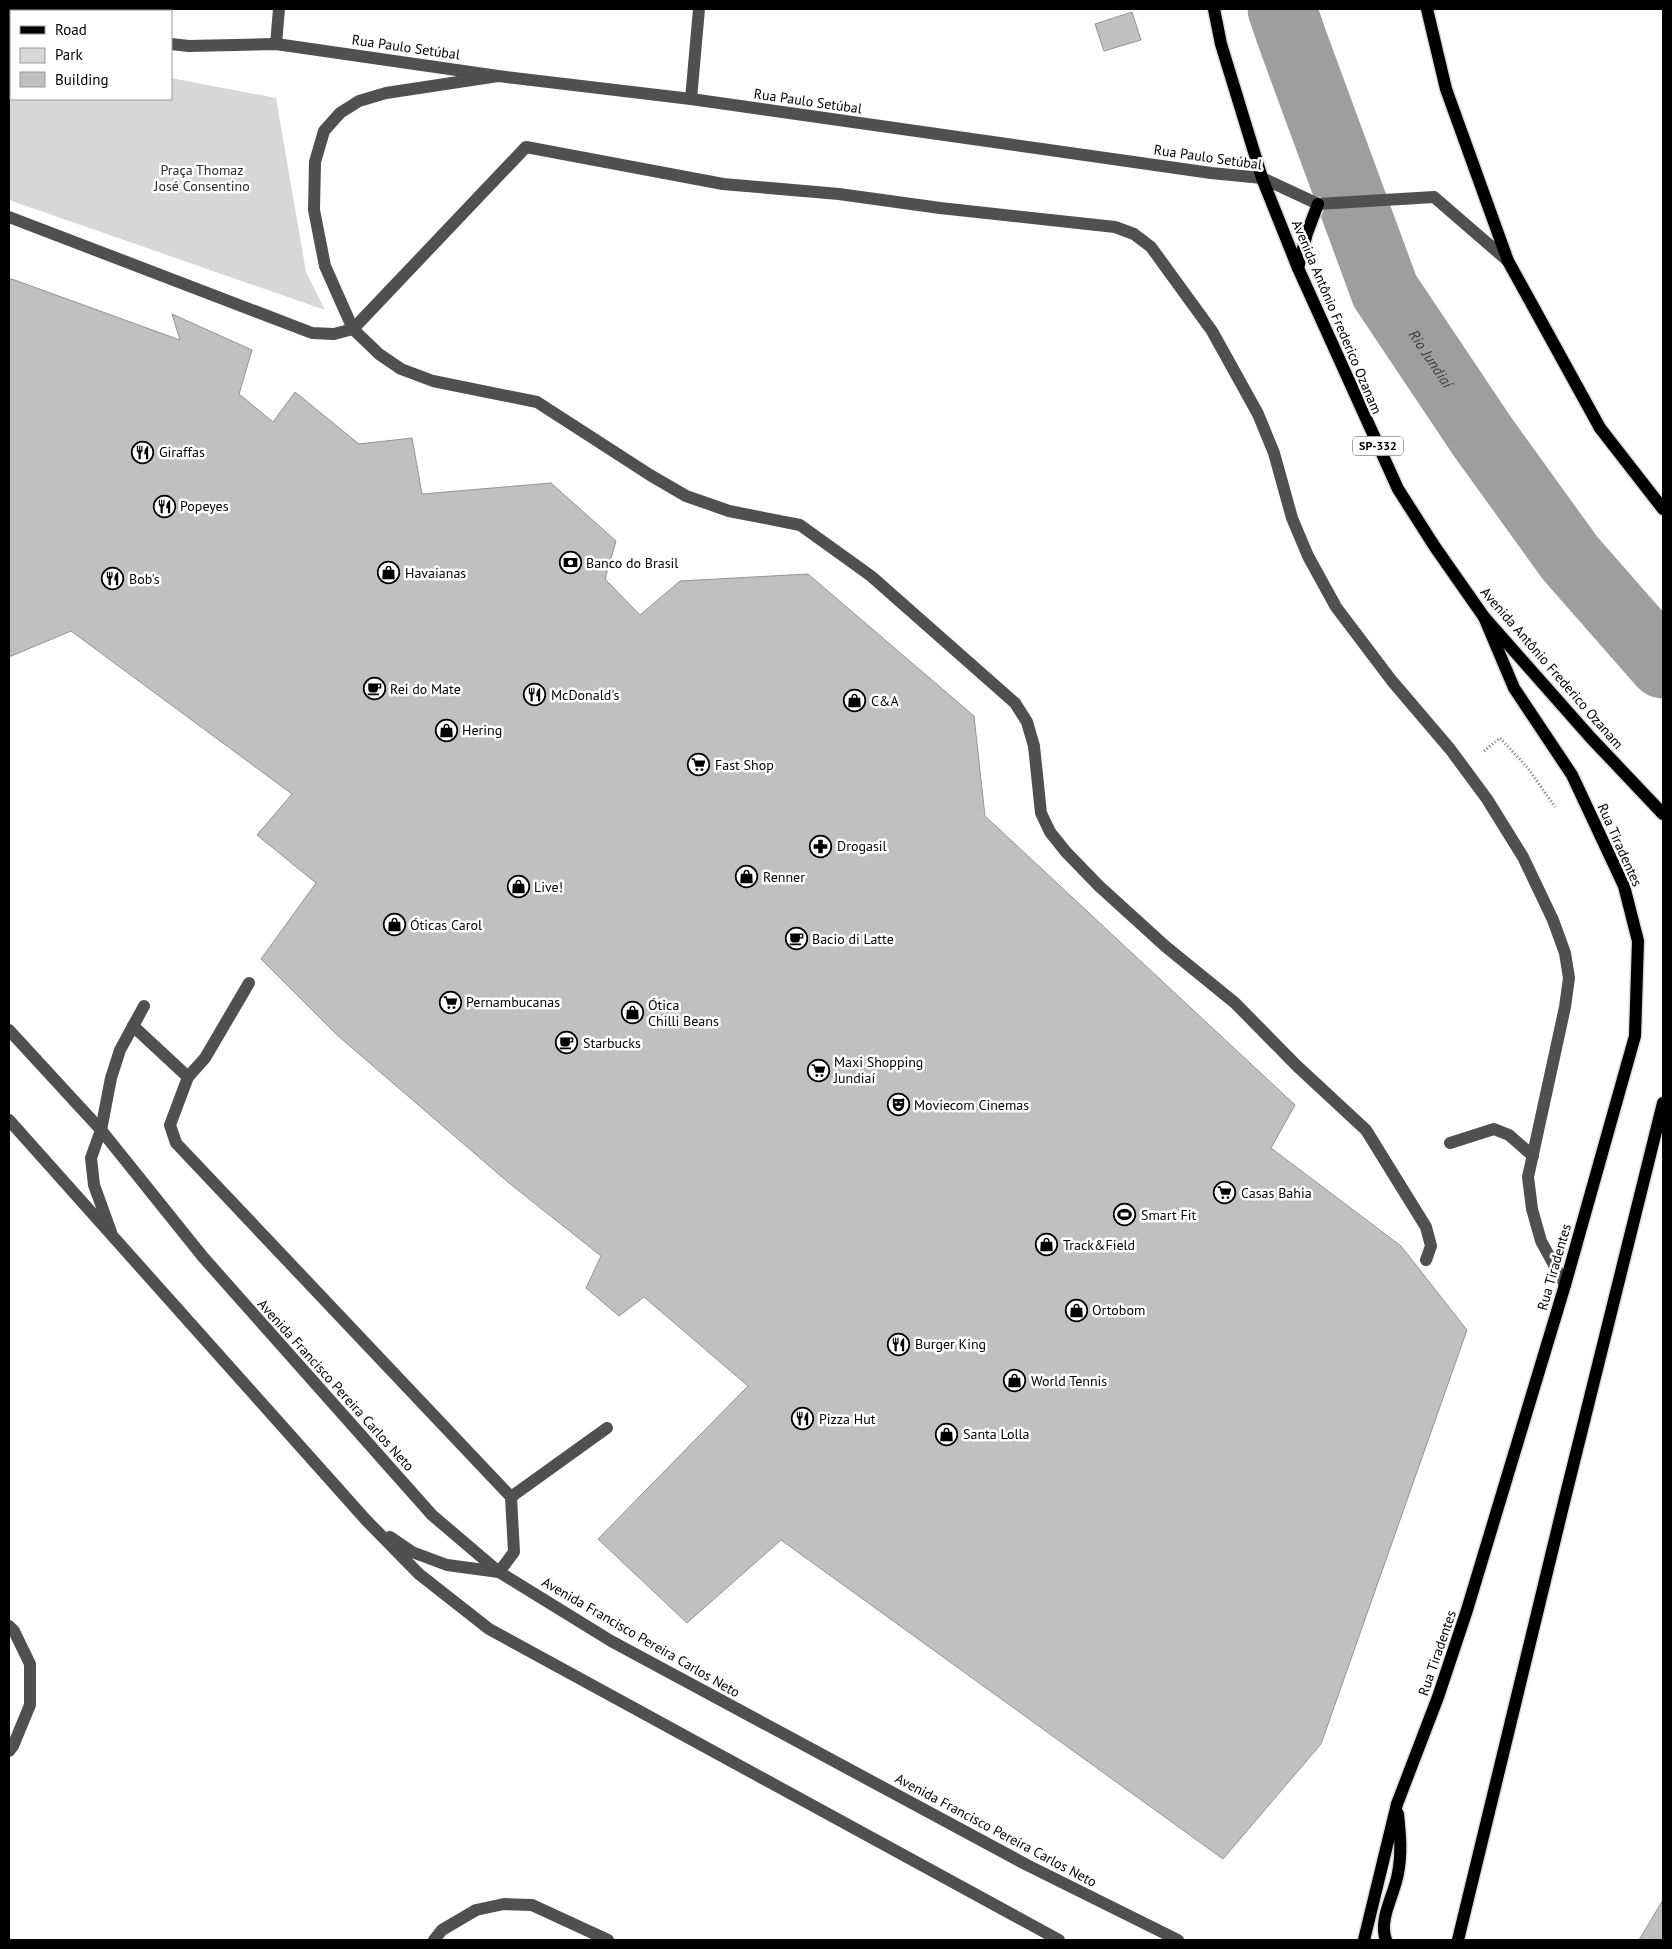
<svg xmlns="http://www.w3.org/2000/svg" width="1672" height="1949" font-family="'PT Sans',sans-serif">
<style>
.green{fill:#d7d7d7}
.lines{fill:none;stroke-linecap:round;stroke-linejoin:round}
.river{stroke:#9e9e9e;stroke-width:69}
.building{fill:#c0c0c0;stroke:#949494}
.major-casing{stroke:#dbdbdb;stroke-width:15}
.path{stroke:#727272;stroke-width:3;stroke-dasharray:1 2.5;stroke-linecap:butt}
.minor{stroke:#505050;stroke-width:12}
.major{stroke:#000;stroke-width:12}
.labels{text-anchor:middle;stroke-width:5;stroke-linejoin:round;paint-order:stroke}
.shield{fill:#fff;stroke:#4c4c4c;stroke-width:1}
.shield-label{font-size:12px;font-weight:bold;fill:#000}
.street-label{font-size:14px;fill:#000;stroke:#fff}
.park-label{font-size:14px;fill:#2e2e2e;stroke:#fff}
.poi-label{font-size:14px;fill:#000;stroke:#fff;text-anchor:start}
.water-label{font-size:15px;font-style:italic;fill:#3f3f3f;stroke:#fff}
</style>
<rect width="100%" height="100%" fill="#fff"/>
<!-- green -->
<polygon class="green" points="9,35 11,36 11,99 171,99 171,78 276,98 306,272 325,310 9,200"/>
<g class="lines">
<!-- river -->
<path class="river" id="s1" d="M1282 9 1293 41 1385 291 1482 436 1570 558 1663 664"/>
</g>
<!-- building -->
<g class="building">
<polygon points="1132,12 1141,40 1104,51 1095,24"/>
<polygon points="9,278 180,340 172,314 252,350 239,394 273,422 295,392 359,444 412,438 422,494 551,483 616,541 605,579 640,615 680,581 808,574 974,716 985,816 1295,1105 1271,1148 1401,1246 1467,1330 1321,1744 1223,1859 781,1540 687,1623 598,1539 748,1386 644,1297 619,1316 586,1288 601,1256 509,1183 337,1035 261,959 316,883 257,835 292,794 71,631 9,657"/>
<polygon points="1663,1900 1663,1940 1639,1940"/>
</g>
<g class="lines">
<defs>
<g id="major">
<polyline points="1214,9 1221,44 1262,178 1298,268 1398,489 1435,547 1484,617 1591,738 1663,814"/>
<polyline points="1427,9 1446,89 1508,261 1600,428 1663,509"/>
<polyline points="1298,268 1307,233 1318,204"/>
<polyline points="1364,1940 1397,1804 1438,1697 1467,1610 1565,1285 1635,1036 1638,941 1624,886 1572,775 1514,688 1484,617"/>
<path d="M1386 1940C1378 1919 1395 1894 1398 1873 1402 1853 1400 1834 1398 1814"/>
<polyline points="1458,1940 1565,1498 1663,1103"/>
</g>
</defs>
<!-- major casing -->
<use href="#major" class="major-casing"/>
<!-- path -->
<polyline class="path" points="1484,751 1500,738 1527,767 1555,807"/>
<!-- minor -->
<g class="minor">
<polyline points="32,9 39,11"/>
<polyline points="171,44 189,46 276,44 498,76 691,99 1211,173 1262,178 1318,204 1434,197 1508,261"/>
<polyline points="276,44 279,9"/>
<polyline points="498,76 386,93 359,101 340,113 324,131 315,162 314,210 325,266 353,329 379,354 401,369 433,381 537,402 650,475 686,496 729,511 800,525 871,576 1015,703 1027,722 1034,746 1041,813 1050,832 1066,852 1099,886 1165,946 1235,1003 1297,1066 1366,1130 1426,1227 1431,1246 1426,1260"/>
<polyline points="691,99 699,9"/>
<polyline points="9,217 312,333 334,334 353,329 526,147 723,184 839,194 940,208 1115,227 1134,234 1151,247 1212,331 1258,414 1274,453 1292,518 1308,556 1336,607 1392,681 1450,749 1487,799 1523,857 1553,920 1565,953 1569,978 1565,1007 1528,1177 1532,1209 1541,1241 1565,1285"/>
<polyline points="249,983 205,1058 188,1077 170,1125 176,1143 511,1497 514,1552 499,1572 447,1565 412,1552 390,1537"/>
<polyline points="133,1026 188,1077"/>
<polyline points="9,1030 101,1130 203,1257 432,1515 499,1572 611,1641 1027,1865 1178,1940"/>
<polyline points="9,1120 366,1520 419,1574 489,1629 1059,1940"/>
<polyline points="1450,1143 1494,1129 1509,1135 1533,1156"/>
<polyline points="111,1232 94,1185 91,1158 101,1130 111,1078 120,1050 144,1006"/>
<polyline points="511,1497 607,1428"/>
<polyline points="9,1626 14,1631 30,1664 30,1705 13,1746 9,1751"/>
<polyline points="434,1940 442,1930 476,1910 504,1904 532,1905 608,1940"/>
</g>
<!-- major -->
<use href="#major" class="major"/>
</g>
<!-- icons -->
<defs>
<symbol id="restaurant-ring" viewBox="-11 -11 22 22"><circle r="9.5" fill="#fff" stroke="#000" stroke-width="1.5"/><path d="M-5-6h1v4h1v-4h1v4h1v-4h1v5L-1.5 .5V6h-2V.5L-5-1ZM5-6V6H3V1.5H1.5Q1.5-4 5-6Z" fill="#000"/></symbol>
<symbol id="bank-ring" viewBox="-11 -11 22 22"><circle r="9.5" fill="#fff" stroke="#000" stroke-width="1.5"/><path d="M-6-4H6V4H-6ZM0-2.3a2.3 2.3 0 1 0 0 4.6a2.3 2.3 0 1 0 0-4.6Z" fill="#000"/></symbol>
<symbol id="shop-ring" viewBox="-11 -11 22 22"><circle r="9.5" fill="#fff" stroke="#000" stroke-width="1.5"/><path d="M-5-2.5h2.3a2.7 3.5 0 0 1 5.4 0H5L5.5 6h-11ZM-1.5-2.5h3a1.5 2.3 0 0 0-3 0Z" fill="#000"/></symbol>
<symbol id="cafe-ring" viewBox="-11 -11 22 22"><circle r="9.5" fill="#fff" stroke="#000" stroke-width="1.5"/><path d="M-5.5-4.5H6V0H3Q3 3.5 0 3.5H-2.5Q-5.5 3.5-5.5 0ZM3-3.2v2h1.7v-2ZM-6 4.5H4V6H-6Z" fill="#000"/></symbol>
<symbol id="supermarket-ring" viewBox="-11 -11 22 22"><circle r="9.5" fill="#fff" stroke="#000" stroke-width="1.5"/><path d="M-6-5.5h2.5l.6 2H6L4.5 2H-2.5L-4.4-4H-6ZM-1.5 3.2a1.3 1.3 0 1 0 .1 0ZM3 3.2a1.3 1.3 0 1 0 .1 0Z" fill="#000"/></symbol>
<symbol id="pharmacy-ring" viewBox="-11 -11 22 22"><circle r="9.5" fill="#fff" stroke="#000" stroke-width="1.5"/><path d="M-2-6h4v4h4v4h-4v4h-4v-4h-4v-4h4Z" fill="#000"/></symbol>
<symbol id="theatre-ring" viewBox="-11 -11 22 22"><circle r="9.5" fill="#fff" stroke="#000" stroke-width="1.5"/><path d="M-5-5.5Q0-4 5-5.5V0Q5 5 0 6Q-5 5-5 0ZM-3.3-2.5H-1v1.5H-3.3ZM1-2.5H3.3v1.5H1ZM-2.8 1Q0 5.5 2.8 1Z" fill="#000"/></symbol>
<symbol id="stadium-ring" viewBox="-11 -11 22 22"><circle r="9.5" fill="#fff" stroke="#000" stroke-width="1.5"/><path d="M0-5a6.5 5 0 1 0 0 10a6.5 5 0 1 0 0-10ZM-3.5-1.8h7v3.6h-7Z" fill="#000"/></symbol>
</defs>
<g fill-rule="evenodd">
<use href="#restaurant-ring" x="130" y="440" width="25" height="25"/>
<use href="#restaurant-ring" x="152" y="494" width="25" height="25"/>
<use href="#bank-ring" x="558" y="550" width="25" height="25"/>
<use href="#shop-ring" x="376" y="560" width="25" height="25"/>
<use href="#restaurant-ring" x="100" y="566" width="25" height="25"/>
<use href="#cafe-ring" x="362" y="676" width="25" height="25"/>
<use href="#restaurant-ring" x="522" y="682" width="25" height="25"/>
<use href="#shop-ring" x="842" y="688" width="25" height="25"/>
<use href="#shop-ring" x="434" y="718" width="25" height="25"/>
<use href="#supermarket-ring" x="686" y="752" width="25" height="25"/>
<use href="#pharmacy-ring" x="808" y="834" width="25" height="25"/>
<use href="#shop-ring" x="734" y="864" width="25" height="25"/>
<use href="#shop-ring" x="506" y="874" width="25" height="25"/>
<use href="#shop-ring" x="382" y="912" width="25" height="25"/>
<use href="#cafe-ring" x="784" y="926" width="25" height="25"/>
<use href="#supermarket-ring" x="438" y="990" width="25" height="25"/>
<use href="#shop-ring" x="620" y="1000" width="25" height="25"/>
<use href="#cafe-ring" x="554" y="1030" width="25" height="25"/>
<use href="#supermarket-ring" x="806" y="1058" width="25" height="25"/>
<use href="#theatre-ring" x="886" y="1092" width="25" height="25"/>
<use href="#supermarket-ring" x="1212" y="1180" width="25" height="25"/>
<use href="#stadium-ring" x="1112" y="1202" width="25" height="25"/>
<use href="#shop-ring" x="1034" y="1232" width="25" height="25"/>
<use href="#shop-ring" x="1064" y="1298" width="25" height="25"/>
<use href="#restaurant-ring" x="886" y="1332" width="25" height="25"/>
<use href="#shop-ring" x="1002" y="1368" width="25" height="25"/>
<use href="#restaurant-ring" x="790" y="1406" width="25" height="25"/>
<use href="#shop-ring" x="934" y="1422" width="25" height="25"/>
</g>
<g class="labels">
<!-- shield labels -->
<rect class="shield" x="1353" y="436.5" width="50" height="19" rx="4"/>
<g class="shield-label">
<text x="1378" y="450">SP-332</text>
</g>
<!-- street labels -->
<g class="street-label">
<text transform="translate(406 47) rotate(8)" y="5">Rua Paulo Setúbal</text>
<text transform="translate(808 101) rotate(8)" y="5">Rua Paulo Setúbal</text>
<text transform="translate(1208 157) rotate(8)" y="5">Rua Paulo Setúbal</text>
<text transform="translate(1337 317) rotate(67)" y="5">Avenida Antônio Frederico Ozanam</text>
<text transform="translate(1552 668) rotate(49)" y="5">Avenida Antônio Frederico Ozanam</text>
<text transform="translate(1620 845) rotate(66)" y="5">Rua Tiradentes</text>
<text transform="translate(1554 1267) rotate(-74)" y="5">Rua Tiradentes</text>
<text transform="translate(336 1385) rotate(48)" y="5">Avenida Francisco Pereira Carlos Neto</text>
<text transform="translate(641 1637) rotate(30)" y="5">Avenida Francisco Pereira Carlos Neto</text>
<text transform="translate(1437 1653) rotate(-71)" y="5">Rua Tiradentes</text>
<text transform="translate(996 1830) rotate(28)" y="5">Avenida Francisco Pereira Carlos Neto</text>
</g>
<!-- park labels -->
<g class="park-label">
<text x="202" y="175">Praça Thomaz<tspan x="202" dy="16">José Consentino</tspan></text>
</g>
<!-- poi labels -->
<g class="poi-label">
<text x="159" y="457">Giraffas</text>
<text x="180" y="511">Popeyes</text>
<text x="586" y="568">Banco do Brasil</text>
<text x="405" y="578">Havaianas</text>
<text x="129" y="584">Bob's</text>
<text x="390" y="694">Rei do Mate</text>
<text x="551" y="700">McDonald's</text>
<text x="871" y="706">C&amp;A</text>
<text x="462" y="735">Hering</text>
<text x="715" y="770">Fast Shop</text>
<text x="837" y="851">Drogasil</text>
<text x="763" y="882">Renner</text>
<text x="534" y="892">Live!</text>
<text x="410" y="930">Óticas Carol</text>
<text x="812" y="944">Bacio di Latte</text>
<text x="466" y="1007">Pernambucanas</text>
<text x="648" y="1010">Ótica<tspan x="648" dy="16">Chilli Beans</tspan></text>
<text x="583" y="1048">Starbucks</text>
<text x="834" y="1067">Maxi Shopping<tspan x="834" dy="16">Jundiaí</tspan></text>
<text x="914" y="1110">Moviecom Cinemas</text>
<text x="1241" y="1198">Casas Bahia</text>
<text x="1141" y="1220">Smart Fit</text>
<text x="1063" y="1250">Track&amp;Field</text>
<text x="1092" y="1315">Ortobom</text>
<text x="915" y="1349">Burger King</text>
<text x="1031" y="1386">World Tennis</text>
<text x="819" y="1424">Pizza Hut</text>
<text x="963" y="1439">Santa Lolla</text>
</g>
<!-- water labels -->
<g class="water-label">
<text dy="5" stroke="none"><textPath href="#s1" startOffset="382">Rio Jundiaí</textPath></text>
</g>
</g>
<!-- border -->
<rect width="1672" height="1949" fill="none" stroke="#000000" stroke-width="20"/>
<!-- legend -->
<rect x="10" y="10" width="162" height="90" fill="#ffffff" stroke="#999999"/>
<rect x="20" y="26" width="25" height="8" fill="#000000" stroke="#999999"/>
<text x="55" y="35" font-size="15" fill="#000000">Road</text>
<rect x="20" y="48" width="25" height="15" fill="#d7d7d7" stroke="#999999"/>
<text x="55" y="60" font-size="15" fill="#000000">Park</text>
<rect x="20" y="72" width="25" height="15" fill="#c0c0c0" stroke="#999999"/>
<text x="55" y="85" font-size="15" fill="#000000">Building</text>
</svg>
